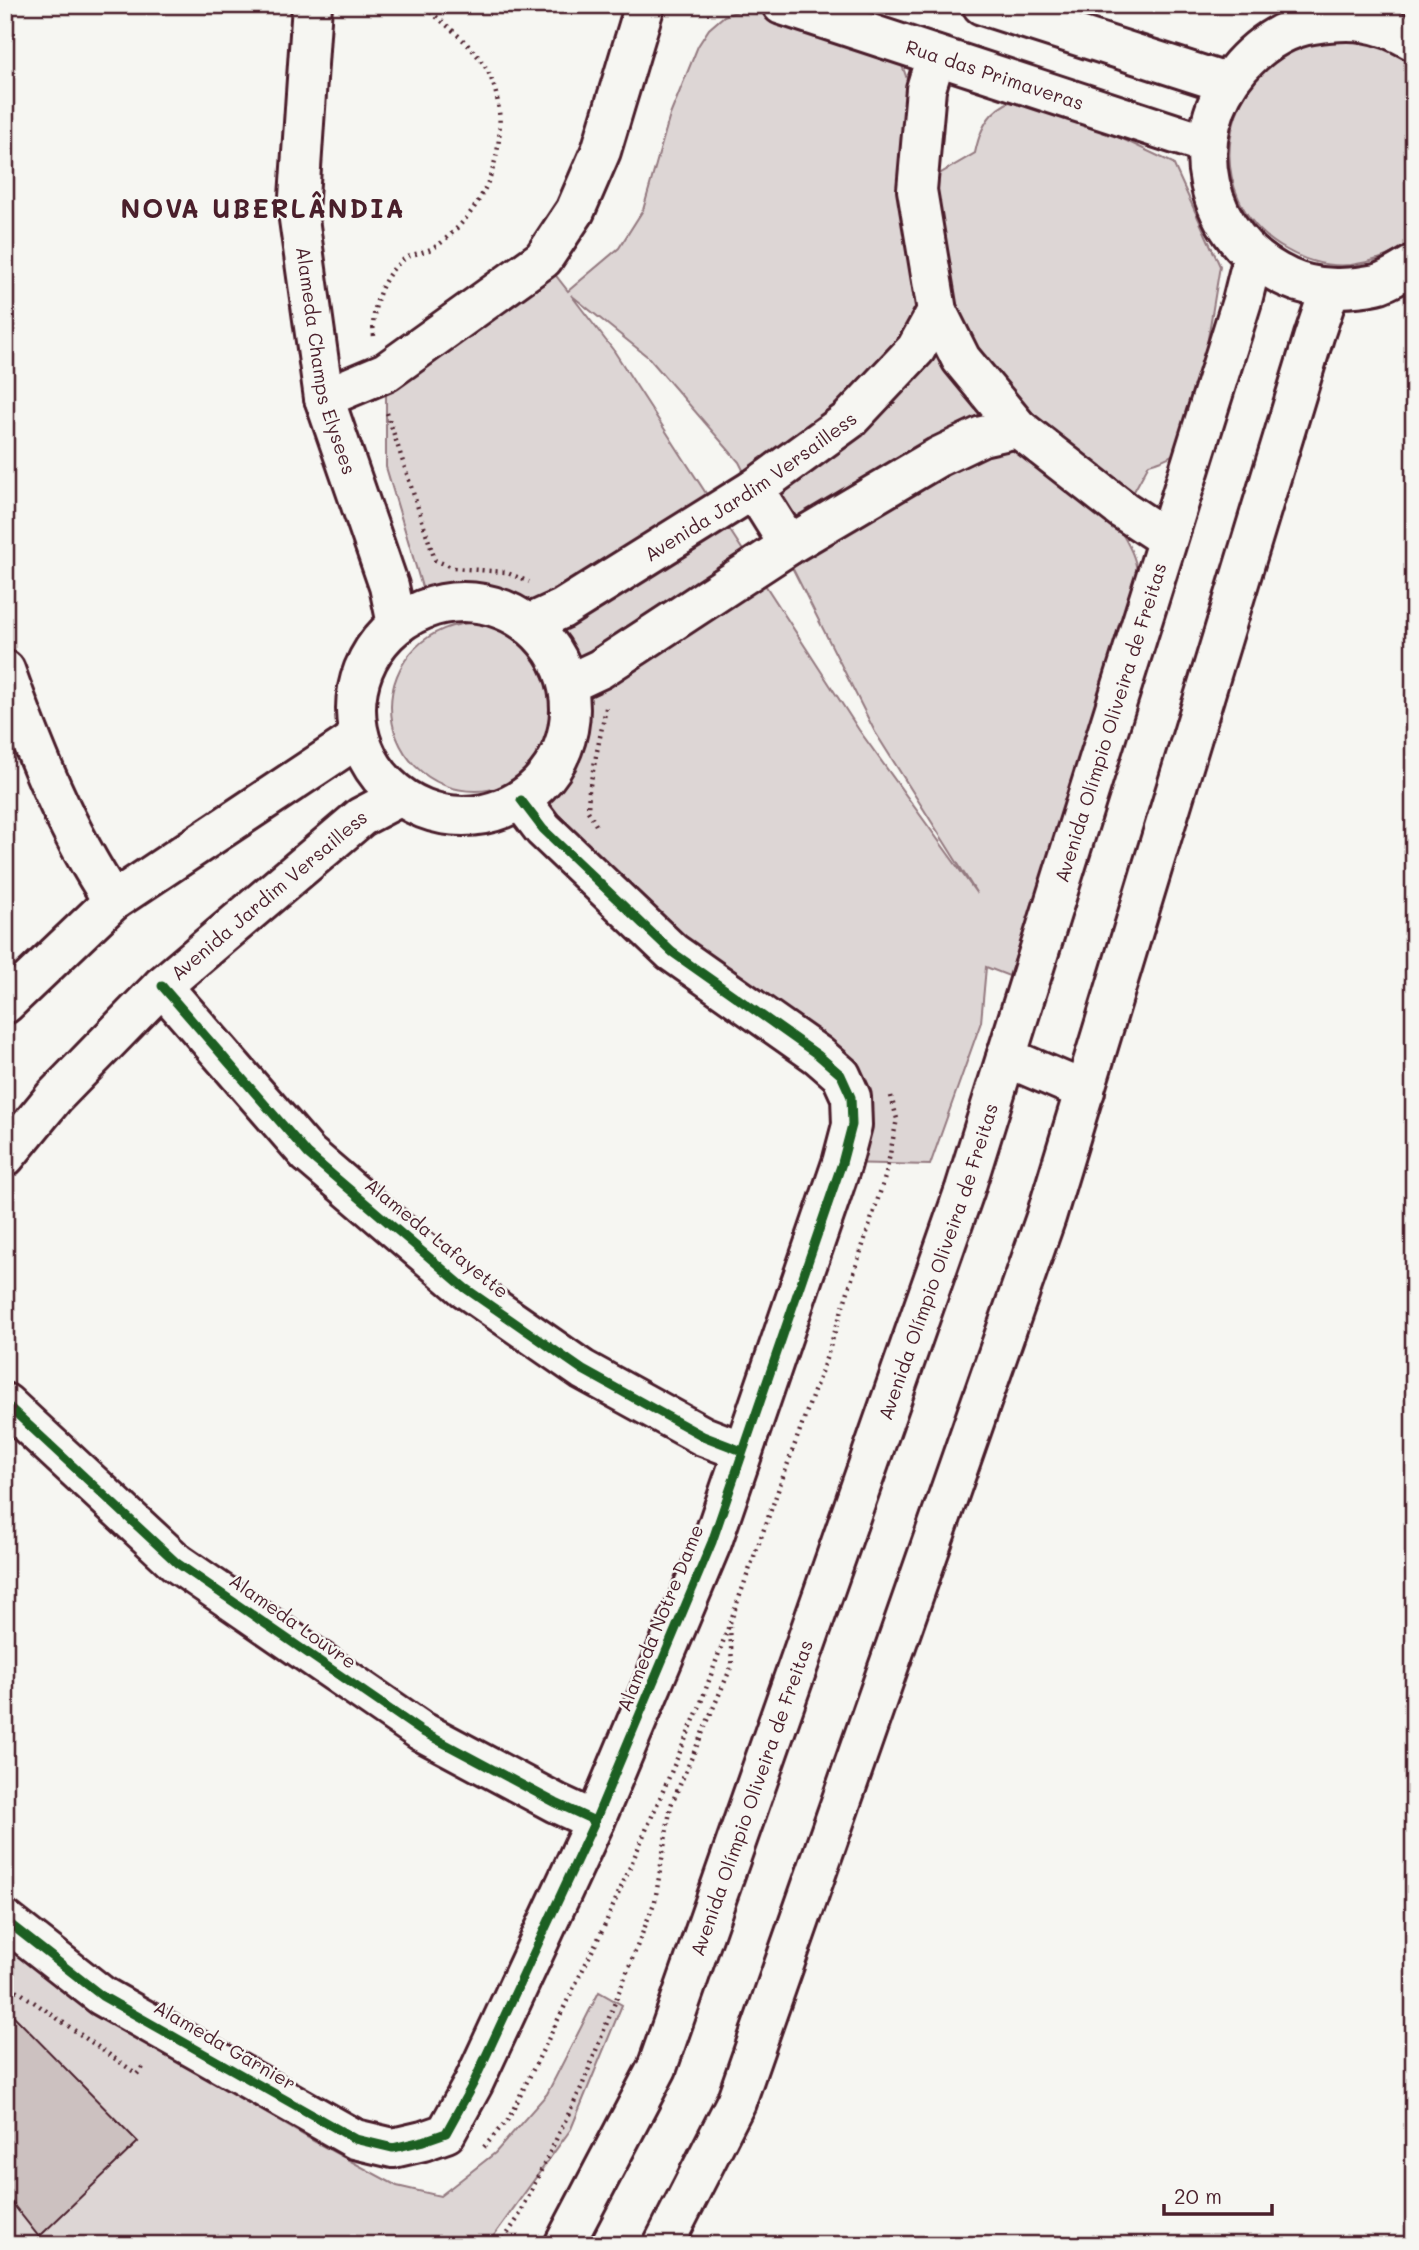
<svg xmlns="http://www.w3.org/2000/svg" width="1419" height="2250" font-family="Mali,sans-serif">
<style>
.green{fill:#ddd6d5;stroke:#947a80;stroke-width:2;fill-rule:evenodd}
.building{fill:#ccc1c0;stroke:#4a1f2b;stroke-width:2}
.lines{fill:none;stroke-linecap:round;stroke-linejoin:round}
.minor-casing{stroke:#4a1f2b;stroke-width:44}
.major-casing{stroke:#4a1f2b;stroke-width:44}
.path{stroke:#4a1f2b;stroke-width:4.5;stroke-dasharray:2 5;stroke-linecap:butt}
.minor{stroke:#f6f6f2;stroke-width:38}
.major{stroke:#f6f6f2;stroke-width:38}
.cycleway-casing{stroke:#f6f6f2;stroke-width:13}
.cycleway{stroke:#1b5e20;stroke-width:9}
.labels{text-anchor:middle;stroke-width:5;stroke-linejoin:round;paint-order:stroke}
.street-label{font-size:19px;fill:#4a1f2b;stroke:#f6f6f2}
.district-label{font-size:26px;font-weight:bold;letter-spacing:2px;fill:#4a1f2b;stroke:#f6f6f2}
</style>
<rect width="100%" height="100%" fill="#f6f6f2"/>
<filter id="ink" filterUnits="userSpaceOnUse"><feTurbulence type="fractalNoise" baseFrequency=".0143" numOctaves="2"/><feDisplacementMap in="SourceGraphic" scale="14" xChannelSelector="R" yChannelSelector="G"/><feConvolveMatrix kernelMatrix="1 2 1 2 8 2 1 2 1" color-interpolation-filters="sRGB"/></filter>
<g filter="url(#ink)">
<!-- green -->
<g class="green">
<path d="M764 8 900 62C919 96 910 152 910 191L975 153C982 119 995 103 1030 95L1173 163 1220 266 1192 435C1180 452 1169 459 1149 464L1116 524C1137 556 1140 568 1136 605L1009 976 986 967 981 1022 930 1165 842 1163 851 1097 515 792C524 788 537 785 545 778 550 775 553 766 556 760 590 706 559 625 497 607 474 599 451 603 428 607L386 467V372L543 259 568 291 619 248 643 210 670 115 698 46 709 29 724 16 744 9ZM571 295 648 357 739 462 875 732 977 894 859 730 614 351Z"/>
<path d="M1350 37 1384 45 1414 62V239C1396 255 1374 262 1351 265 1327 267 1305 261 1285 249 1197 199 1219 70 1313 41 1324 38 1338 38 1350 37Z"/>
<circle cx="475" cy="707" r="84"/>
<polygon points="5,1947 238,2097 315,2142 397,2186 440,2196 495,2153 547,2094 599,1992 622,2005 571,2129 487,2245 5,2245"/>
</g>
<!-- building -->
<polygon class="building" points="9,2011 138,2142 39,2237 5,2194 5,2014"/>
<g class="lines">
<defs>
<g id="minor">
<path id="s1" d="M312 5 298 212 324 398 389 586 397 624"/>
<path id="s2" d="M782 5 1206 144"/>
<polyline points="982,5 1226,83"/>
<polyline points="936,56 926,89 917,190 937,311 961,359 1018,428 1123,510 1167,539"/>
<polyline points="324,398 386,372 543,259 575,211 601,151 645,5"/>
<polyline points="754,489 789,545"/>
<circle cx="463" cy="709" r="107"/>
<path id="s3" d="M529 624 562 609 754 489 849 420 916 349 937 311"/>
<path d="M5 670C34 750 66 831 113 901"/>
<polyline points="568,684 600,669 789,545 938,457 982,436 1018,428"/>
<polyline points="162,986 308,1154 465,1288 583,1370 703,1436 742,1451"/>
<polyline points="5,1004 113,901 358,738"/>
<path id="s4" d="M5 1157 54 1097 162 986 361 817 399 797"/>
<polyline points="5,1403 177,1563 421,1731 556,1803 595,1821"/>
<polyline points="5,1920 102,1996 355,2139 393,2148 423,2141 446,2133 473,2084 595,1821 712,1542 842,1163 852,1125 851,1097 841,1075 818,1055 672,952 543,829 521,800"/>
</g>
<g id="major">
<path d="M1414 41C1379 20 1352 18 1313 24 1285 28 1260 45 1241 66 1181 135 1203 239 1288 278 1314 290 1348 290 1376 284 1389 281 1402 271 1414 265"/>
<polyline points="1006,1057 1085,1091"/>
<path id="s5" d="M564 2245 657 2068 965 1189 1242 301 1253 257"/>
<polyline points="663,2245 736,2102 1046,1217 1314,336 1330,289"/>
</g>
</defs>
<!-- minor casing -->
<use href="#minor" class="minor-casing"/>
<!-- major casing -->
<use href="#major" class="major-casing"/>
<!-- path -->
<g class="path">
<path d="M374 336C370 310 383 270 408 257 416 253 425 252 433 248 442 243 451 234 458 227 495 190 511 128 491 78 480 50 445 24 422 5"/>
<polyline points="387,413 435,560 453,568 505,572 529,582"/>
<polyline points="596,825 588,811 589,790 606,708"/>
<polyline points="5,1982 137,2074 146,2064"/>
<polyline points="484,2147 509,2118 603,1929 699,1708 828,1353 886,1174 897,1119 891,1096"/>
<polyline points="500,2245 518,2218 582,2086 655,1901 671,1805 732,1665 730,1627"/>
</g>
<!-- minor -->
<use href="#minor" class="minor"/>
<!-- major -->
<use href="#major" class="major"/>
<defs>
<g id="cycleway">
<polyline points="162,986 308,1154 465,1288 583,1370 703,1436 742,1451"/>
<polyline points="5,1403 177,1563 421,1731 556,1803 595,1821"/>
<polyline points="5,1920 102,1996 355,2139 393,2148 423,2141 446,2133 473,2084 595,1821 712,1542 842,1163 852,1125 851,1097 841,1075 818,1055 672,952 543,829 521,800"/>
</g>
</defs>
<!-- cycleway casing -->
<use href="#cycleway" class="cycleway-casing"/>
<!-- cycleway -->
<use href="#cycleway" class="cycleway"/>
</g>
</g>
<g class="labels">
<!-- street labels -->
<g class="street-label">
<text dy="7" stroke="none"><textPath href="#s2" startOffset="224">Rua das Primaveras</textPath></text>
<text dy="7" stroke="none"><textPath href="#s1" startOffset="359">Alameda Champs Elysees</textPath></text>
<text dy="7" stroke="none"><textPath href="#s3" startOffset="261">Avenida Jardim Versailless</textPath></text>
<text dy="7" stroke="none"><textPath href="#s5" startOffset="1620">Avenida Olímpio Oliveira de Freitas</textPath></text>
<text dy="7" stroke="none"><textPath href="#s4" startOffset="373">Avenida Jardim Versailless</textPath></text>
<text transform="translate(437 1238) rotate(39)" y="7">Alameda Lafayette</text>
<text dy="7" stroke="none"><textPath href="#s5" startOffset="1054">Avenida Olímpio Oliveira de Freitas</textPath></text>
<text transform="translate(660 1618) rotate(-68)" y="7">Alameda Notre Dame</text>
<text transform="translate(293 1621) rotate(35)" y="7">Alameda Louvre</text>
<text dy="7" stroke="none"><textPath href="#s5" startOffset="486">Avenida Olímpio Oliveira de Freitas</textPath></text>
<text transform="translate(225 2045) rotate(30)" y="7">Alameda Garnier</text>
</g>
<!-- district labels -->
<g class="district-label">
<text x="263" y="218">NOVA UBERLÂNDIA</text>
</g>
</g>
<!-- margin -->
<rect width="1419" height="2250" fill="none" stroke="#f6f6f2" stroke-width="28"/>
<rect x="14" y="14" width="1391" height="2222" fill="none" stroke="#4a1f2b" stroke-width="2.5" filter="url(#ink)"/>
<!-- scale -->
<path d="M1164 2204v10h108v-10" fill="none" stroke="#4a1f2b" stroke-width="3.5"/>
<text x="1174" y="2204" font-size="21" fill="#4a1f2b" stroke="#f6f6f2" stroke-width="5" paint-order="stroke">20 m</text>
</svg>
